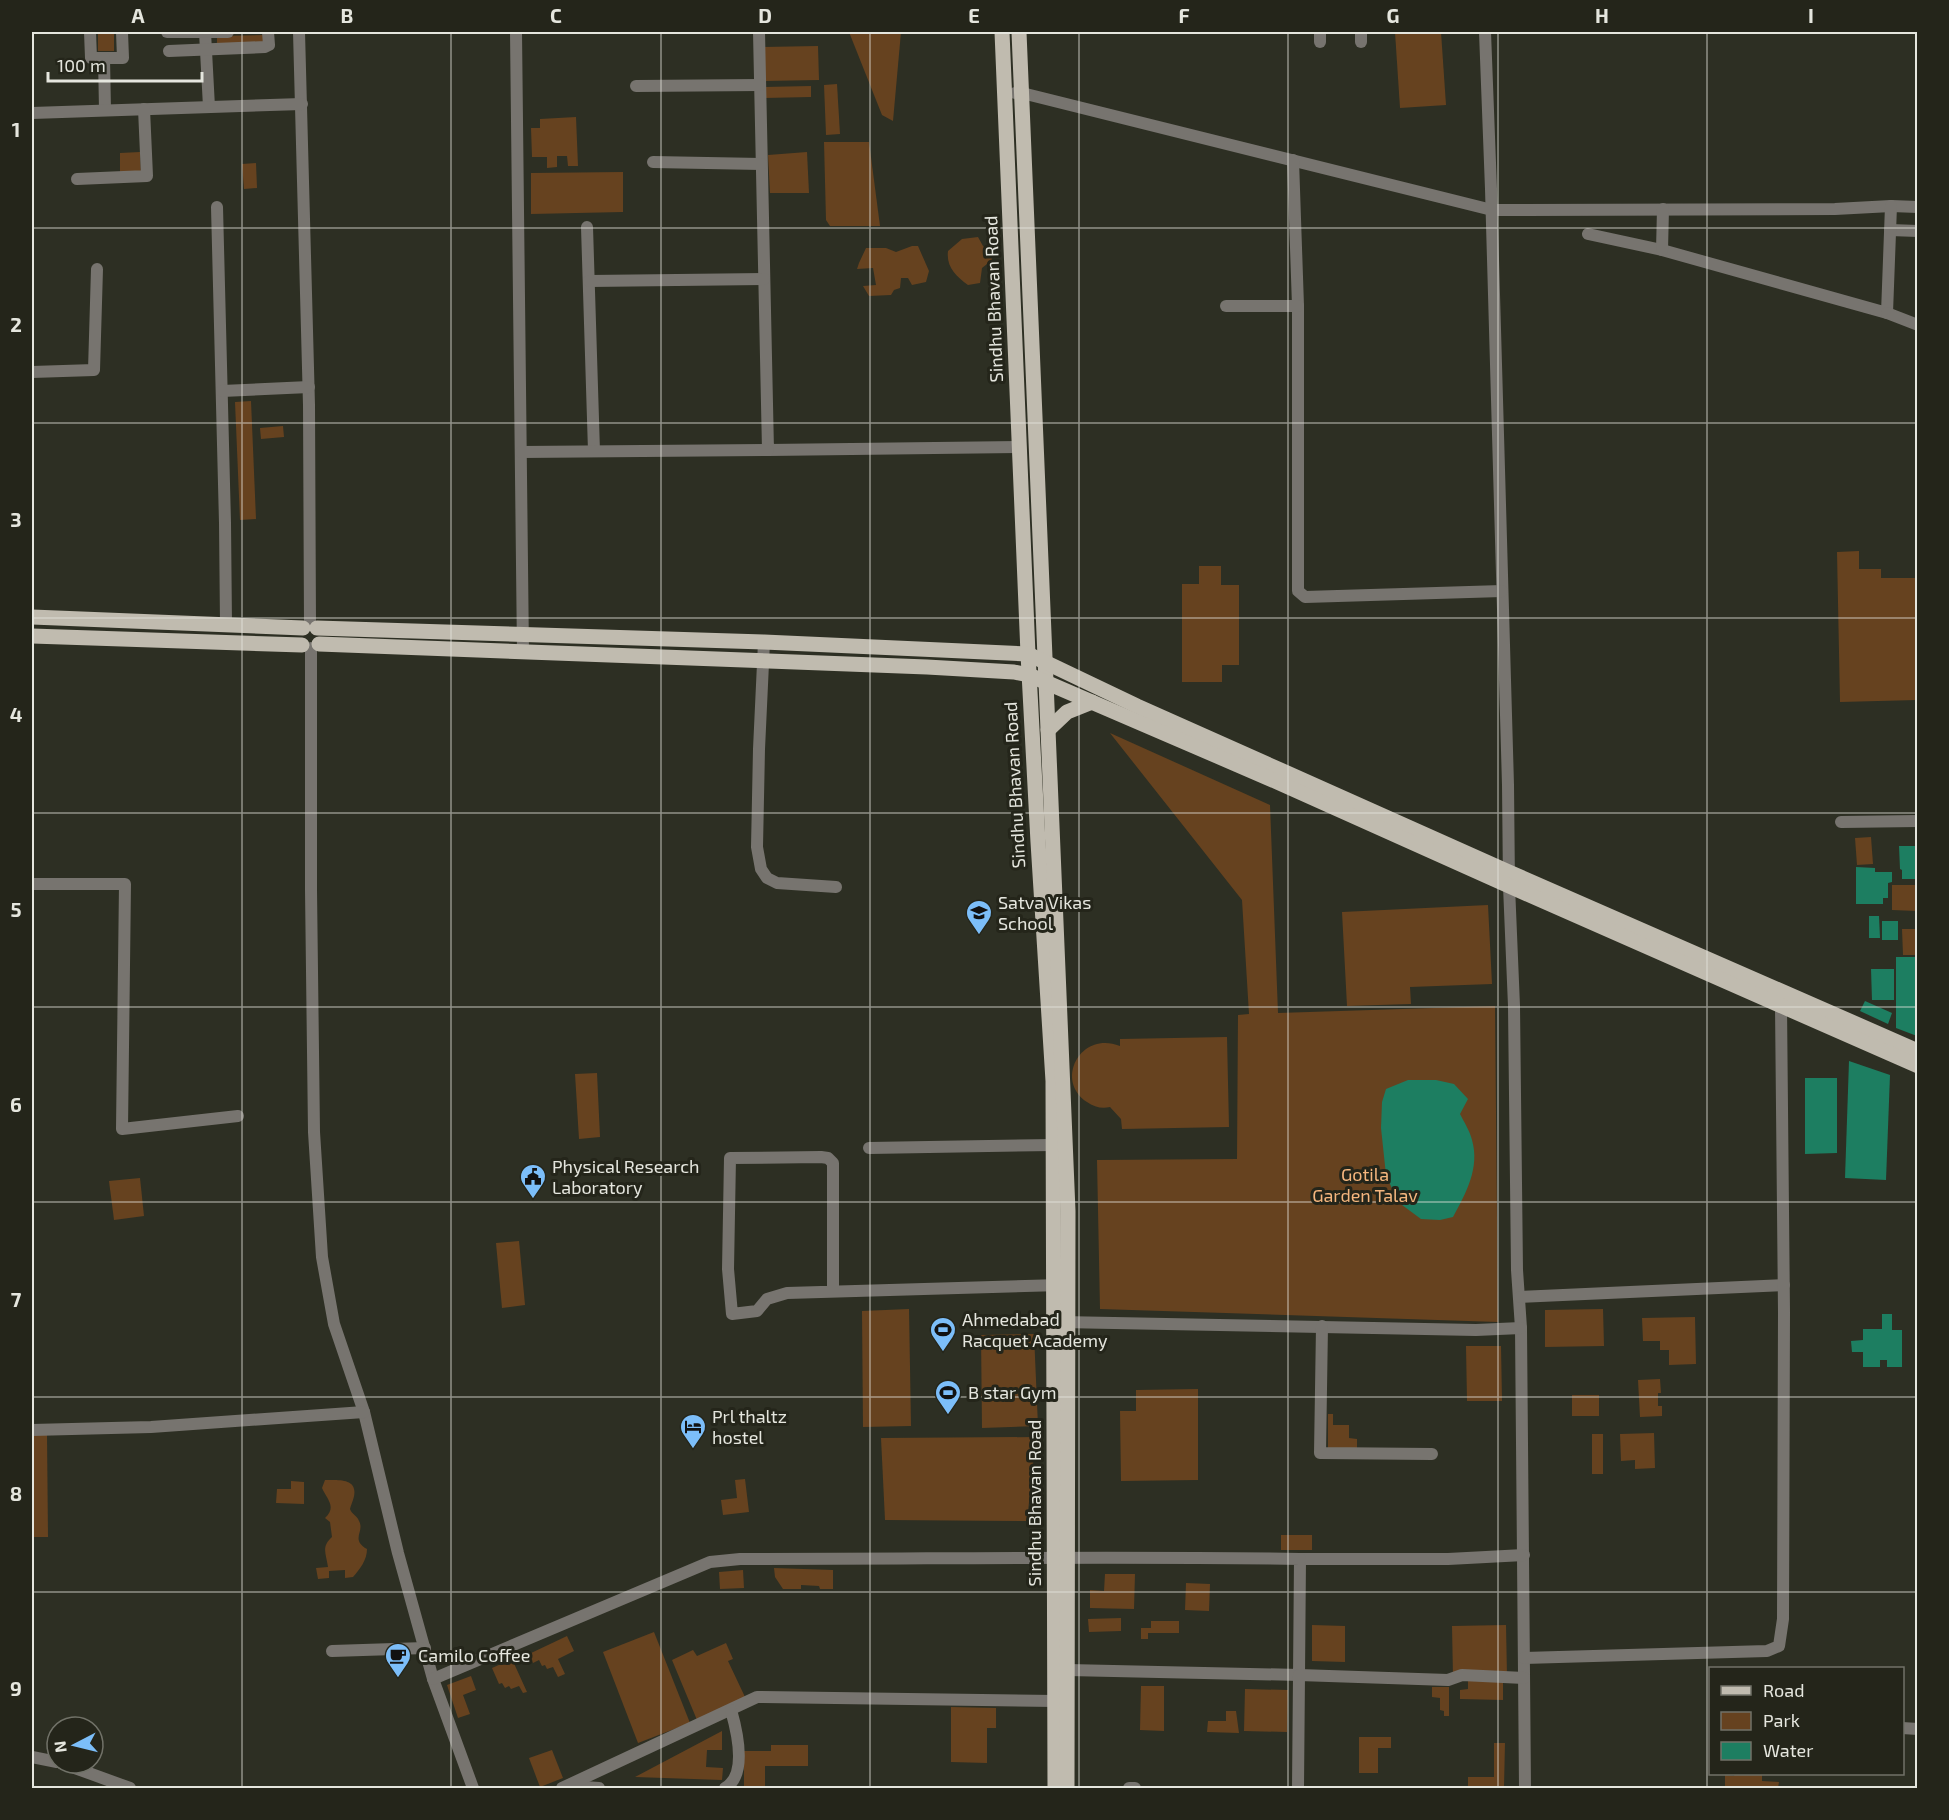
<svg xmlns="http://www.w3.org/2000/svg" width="1949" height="1820" font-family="'Exo 2',sans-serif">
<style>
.green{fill:#66421f}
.water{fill:#1d7e61}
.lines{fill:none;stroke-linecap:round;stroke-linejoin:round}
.minor{stroke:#77746f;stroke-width:12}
.major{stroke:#c0bbaf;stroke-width:15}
.grid{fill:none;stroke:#e5e6de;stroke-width:1.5;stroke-opacity:0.55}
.labels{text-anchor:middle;stroke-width:6;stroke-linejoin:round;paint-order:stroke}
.street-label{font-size:18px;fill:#e5e6de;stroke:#24251a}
.poi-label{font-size:18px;fill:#e5e6de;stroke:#24251a;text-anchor:start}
.park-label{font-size:18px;fill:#f5b67e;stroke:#24251a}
.neatline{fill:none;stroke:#e5e6de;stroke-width:2}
.grid-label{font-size:20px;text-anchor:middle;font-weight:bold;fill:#e5e6de}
</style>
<rect width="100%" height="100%" fill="#2d2f23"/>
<!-- green -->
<g class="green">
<rect x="98" y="32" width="16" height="19"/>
<polygon points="849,32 901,32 893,121 882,115"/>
<polygon points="1395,32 1441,32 1446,105 1400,108"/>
<polygon points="263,35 264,46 217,47 217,36"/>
<polygon points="818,46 819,80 764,81 763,47"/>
<polygon points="837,84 840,134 826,135 824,85"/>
<polygon points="811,86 811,97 764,98 764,87"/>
<polygon points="576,117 578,166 568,166 567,156 557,156 557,167 547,168 547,157 532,157 531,128 540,128 540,119"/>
<polygon points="824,142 869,142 880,226 830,226 826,220"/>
<polygon points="140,152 141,174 120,175 120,153"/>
<polygon points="807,152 809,193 770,193 768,155"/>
<polygon points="256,163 257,188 244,189 242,164"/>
<polygon points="623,172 623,212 531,214 531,173"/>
<path d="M978 237 983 246 991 253 992 260 982 268 980 283 968 285C956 276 946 267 948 251L962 239Z"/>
<polygon points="912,246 918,246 929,271 926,282 912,285 908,278 901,278 900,288 894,290 891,295 869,296 863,286 876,285 873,268 857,269 859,263 866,248 886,248 896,252"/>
<polygon points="251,401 256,519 240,520 235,402"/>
<polygon points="283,426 284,437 261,439 260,428"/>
<polygon points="1859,551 1859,569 1881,569 1881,578 1917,578 1917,700 1840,702 1837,552"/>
<polygon points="1199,566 1221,566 1221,585 1239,585 1239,665 1222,665 1222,682 1182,682 1182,584 1199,584"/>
<polygon points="1110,733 1270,805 1278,1013 1495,1006 1498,1322 1100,1309 1097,1160 1237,1159 1238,1015 1249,1014 1242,900"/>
<polygon points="1871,837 1873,864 1857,865 1855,838"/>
<polygon points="1892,885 1917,885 1917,911 1892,910"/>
<polygon points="1488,905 1492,984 1410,987 1411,1004 1347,1006 1342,912"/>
<polygon points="1902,929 1917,929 1917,955 1903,955"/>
<path d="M1227 1037 1229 1127 1122 1129 1121 1119 1110 1107C1102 1109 1094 1107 1087 1102 1054 1080 1081 1030 1120 1046V1039Z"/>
<polygon points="597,1073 600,1137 579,1139 575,1074"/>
<polygon points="140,1178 144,1216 114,1220 109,1181"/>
<polygon points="519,1241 525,1305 502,1308 496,1243"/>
<polygon points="909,1309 911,1426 863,1427 862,1311"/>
<polygon points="1603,1309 1604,1346 1545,1347 1545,1310"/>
<polygon points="1695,1317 1696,1364 1669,1365 1669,1350 1660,1350 1660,1341 1643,1341 1642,1318"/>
<polygon points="1034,1334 1038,1426 982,1428 981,1335"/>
<polygon points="1466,1346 1501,1346 1502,1401 1467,1401"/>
<polygon points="1660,1379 1661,1393 1658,1393 1658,1406 1662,1406 1662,1416 1640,1417 1638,1380"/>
<polygon points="1198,1389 1198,1480 1121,1481 1120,1411 1136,1411 1136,1390"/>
<rect x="1572" y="1395" width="27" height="21"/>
<polygon points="1328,1414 1333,1414 1333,1425 1349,1425 1349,1438 1357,1439 1357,1448 1328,1448"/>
<polygon points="1654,1433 1655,1468 1635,1469 1635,1460 1621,1461 1620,1434"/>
<rect x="1592" y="1434" width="11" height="40"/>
<polygon points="32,1435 47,1435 48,1537 32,1537"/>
<polygon points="1036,1437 1027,1521 885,1520 881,1438"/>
<polygon points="745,1479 749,1512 723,1515 721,1500 737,1498 735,1480"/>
<path d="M325 1480C340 1480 360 1478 353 1500 352 1503 351 1505 350 1509 352 1515 357 1515 359 1521 365 1532 350 1539 367 1549 367 1560 360 1569 353 1577L345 1578V1570L329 1571V1578L318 1579 316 1568 328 1567C326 1553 321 1547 332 1537L330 1522 325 1518C337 1507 327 1499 322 1488Z"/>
<polygon points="291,1481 304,1482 304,1504 276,1503 277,1489 291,1489"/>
<rect x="1281" y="1535" width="31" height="15"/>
<polygon points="774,1568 833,1570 833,1589 820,1589 819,1586 801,1585 801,1589 783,1589 775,1577"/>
<polygon points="743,1570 744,1588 720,1589 719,1572"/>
<polygon points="1105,1574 1135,1574 1134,1609 1090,1608 1090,1590 1104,1591"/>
<polygon points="1186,1583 1210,1584 1209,1611 1185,1610"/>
<polygon points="1121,1618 1121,1631 1089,1632 1088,1619"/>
<polygon points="1151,1621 1179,1621 1179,1633 1148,1633 1148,1639 1141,1639 1141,1628 1151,1628"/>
<polygon points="1312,1625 1345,1626 1345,1662 1312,1661"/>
<polygon points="1506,1625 1507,1676 1453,1677 1452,1626"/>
<polygon points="654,1632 690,1723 638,1743 603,1652"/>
<polygon points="567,1636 574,1651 558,1659 565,1674 558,1677 553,1667 547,1669 545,1665 542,1666 539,1660 533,1663 529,1654"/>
<polygon points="726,1643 733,1659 728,1661 745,1697 697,1720 672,1660 693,1650 697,1656"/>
<polygon points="512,1659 527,1692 523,1693 519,1686 511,1689 509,1686 505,1688 502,1683 499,1684 492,1668"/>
<polygon points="471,1676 476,1690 463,1695 470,1714 458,1718 447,1685"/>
<polygon points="1468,1680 1503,1681 1503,1700 1460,1699 1460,1690 1468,1689"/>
<polygon points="1141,1686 1164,1686 1164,1731 1140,1730"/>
<polygon points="1432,1687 1449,1687 1449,1716 1444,1716 1444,1711 1440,1710 1440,1698 1432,1697"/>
<polygon points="1245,1689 1288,1690 1287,1732 1244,1731"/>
<polygon points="951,1707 996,1708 996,1728 987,1728 987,1763 951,1762"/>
<polygon points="1226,1711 1236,1711 1239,1733 1207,1732 1208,1721 1226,1721"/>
<polygon points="722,1731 722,1750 707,1750 706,1767 723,1768 722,1780 635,1777"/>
<polygon points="1359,1737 1391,1737 1391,1748 1378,1748 1378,1773 1359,1773"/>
<polygon points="1494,1743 1505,1743 1504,1787 1468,1786 1468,1777 1494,1777"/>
<polygon points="771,1745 808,1745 808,1766 765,1766 765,1788 744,1788 744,1751 771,1751"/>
<polygon points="552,1750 563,1778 540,1787 529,1758"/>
<polygon points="1735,1774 1762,1774 1762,1781 1779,1782 1778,1788 1725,1788 1725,1775 1734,1776"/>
</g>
<!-- water -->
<g class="water">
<polygon points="1899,846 1917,846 1917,879 1902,879 1902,870 1900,869"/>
<polygon points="1856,867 1875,868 1875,872 1892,872 1892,882 1888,883 1888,898 1883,898 1883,904 1856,904"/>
<polygon points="1869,916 1879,916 1880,938 1869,938"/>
<rect x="1882" y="921" width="16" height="19"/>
<polygon points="1896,957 1917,957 1917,1036 1896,1028"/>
<polygon points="1871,969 1894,969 1894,1000 1872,1000"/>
<polygon points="1865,1001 1892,1013 1888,1024 1860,1011"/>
<polygon points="1849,1061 1890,1075 1886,1180 1845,1178"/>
<polygon points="1805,1078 1837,1078 1837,1153 1805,1154"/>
<path d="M1408 1080H1436L1454 1084 1468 1099 1460 1114C1464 1122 1470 1131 1472 1140 1480 1168 1466 1193 1453 1217L1440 1220 1421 1219 1398 1202 1386 1175 1381 1128 1382 1102 1386 1089Z"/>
<polygon points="1882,1314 1892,1314 1892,1330 1902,1330 1902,1367 1887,1367 1887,1360 1880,1360 1880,1367 1863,1367 1863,1352 1852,1352 1851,1341 1863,1340 1863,1329 1882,1329"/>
</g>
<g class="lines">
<!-- minor -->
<g class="minor">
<polyline points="90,32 91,58 123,58 122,32"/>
<polyline points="167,32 228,32"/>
<polyline points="205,32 209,107"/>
<polyline points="299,32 309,405 310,625"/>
<polyline points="516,32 523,653"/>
<polyline points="759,32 768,450 1019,447"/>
<polyline points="1361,32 1361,42"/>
<polyline points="1485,32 1491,189 1508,785 1509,886 1514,1006 1517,1270 1521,1328 1525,1788"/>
<polyline points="1320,42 1320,32"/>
<polyline points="169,51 265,47 269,45 268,32"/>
<polyline points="104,58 105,110"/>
<polyline points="636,86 760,85"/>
<polyline points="1015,93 1022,93 1492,210 1835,209 1891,206 1918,207"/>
<polyline points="32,113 302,104"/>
<polyline points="1293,160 1298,306 1298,591 1305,597 1502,591"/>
<polyline points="653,162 761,164"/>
<polyline points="77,179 147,176 144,109"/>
<polyline points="217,207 225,523 226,624"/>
<polyline points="587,227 594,451"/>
<polyline points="1890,230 1918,231"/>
<polyline points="1588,234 1662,250 1887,313 1891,206"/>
<polyline points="1662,250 1663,209"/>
<polyline points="589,281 764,279"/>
<polyline points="1226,306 1298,306"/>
<polyline points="1887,313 1918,325"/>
<polyline points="32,372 94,370 97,269"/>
<polyline points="222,391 309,387"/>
<polyline points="521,452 768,450"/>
<polyline points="764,642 759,749 757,847 761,869 767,878 777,883 836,887"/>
<polyline points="311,648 311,890 314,1132 322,1257 334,1324 364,1412 398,1553 433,1679 473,1788"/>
<polyline points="1841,822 1918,821"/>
<polyline points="32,884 125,884 122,1129 238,1116"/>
<polyline points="869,1148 1053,1145"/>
<polyline points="833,1291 833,1163 828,1158 821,1157 730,1158 728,1269 732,1314 757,1311 767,1299 787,1293 1061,1285"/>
<polyline points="1520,1297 1784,1285"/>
<polyline points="1061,1322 1476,1330 1521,1328"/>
<polyline points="1322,1326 1320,1453 1432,1454"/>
<polyline points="32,1430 151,1427 364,1412"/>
<polyline points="1300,1559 1448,1559 1524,1555"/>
<polyline points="332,1651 425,1648"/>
<polyline points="1524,1658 1767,1651 1779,1646 1783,1619 1784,1312 1781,1006"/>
<path d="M433 1679 710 1562 740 1559C927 1559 1114 1556 1300 1559L1299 1675 1068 1670"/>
<polyline points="1902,1728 1918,1729"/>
<polyline points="32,1757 57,1762"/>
<polyline points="61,1763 130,1788"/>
<polyline points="569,1786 599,1788"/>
<polyline points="562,1788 757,1697 1055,1701"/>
<path d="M725 1788C748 1775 737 1731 731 1710"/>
<polyline points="1129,1788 1135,1788"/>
<polyline points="1298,1788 1299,1675 1448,1680 1462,1675 1524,1678"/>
</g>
<!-- major -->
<g class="major">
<polyline points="1002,32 1028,654 1038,842 1053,1081 1055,1788"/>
<polyline points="1019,32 1068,1211 1067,1788"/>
<polyline points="32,617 303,628"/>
<polyline points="317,628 764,642 1028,654 1137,706 1509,872 1918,1051"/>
<polyline points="32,636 302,645"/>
<polyline points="319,644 927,667 1014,672 1029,675 1268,778 1509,886 1918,1066"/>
<polyline points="1048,730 1067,712 1092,702"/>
</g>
</g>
<!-- grid -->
<path class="grid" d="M242 32V1788M451 32V1788M661 32V1788M870 32V1788M1079 32V1788M1288 32V1788M1498 32V1788M1707 32V1788M32 228H1918M32 423H1918M32 618H1918M32 813H1918M32 1007H1918M32 1202H1918M32 1397H1918M32 1592H1918"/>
<!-- icons -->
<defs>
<symbol id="school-pin" viewBox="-11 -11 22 30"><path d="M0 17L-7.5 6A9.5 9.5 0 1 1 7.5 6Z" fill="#7cbef9" stroke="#24251a"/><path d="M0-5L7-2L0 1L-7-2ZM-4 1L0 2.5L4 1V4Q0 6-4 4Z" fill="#111"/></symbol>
<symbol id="civic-pin" viewBox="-11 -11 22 30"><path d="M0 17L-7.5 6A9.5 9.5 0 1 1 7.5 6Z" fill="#7cbef9" stroke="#24251a"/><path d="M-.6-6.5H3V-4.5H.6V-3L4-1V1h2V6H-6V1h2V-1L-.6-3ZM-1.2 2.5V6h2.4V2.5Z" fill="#111"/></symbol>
<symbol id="stadium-pin" viewBox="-11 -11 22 30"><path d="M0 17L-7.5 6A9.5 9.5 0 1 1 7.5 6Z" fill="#7cbef9" stroke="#24251a"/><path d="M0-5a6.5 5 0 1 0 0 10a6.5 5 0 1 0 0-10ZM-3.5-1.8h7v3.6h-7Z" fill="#111"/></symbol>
<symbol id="hotel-pin" viewBox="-11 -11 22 30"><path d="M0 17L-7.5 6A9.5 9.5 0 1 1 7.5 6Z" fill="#7cbef9" stroke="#24251a"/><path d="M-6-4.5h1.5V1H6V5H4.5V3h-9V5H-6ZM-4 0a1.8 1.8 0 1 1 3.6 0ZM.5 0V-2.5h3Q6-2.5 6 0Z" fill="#111"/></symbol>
<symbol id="cafe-pin" viewBox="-11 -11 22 30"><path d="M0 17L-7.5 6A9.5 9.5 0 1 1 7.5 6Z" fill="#7cbef9" stroke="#24251a"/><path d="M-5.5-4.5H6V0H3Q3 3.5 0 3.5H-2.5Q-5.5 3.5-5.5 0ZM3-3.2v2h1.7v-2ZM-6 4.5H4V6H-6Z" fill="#111"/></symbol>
</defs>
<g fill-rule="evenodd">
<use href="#school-pin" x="964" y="898" width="30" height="40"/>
<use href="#civic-pin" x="518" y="1162" width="30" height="40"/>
<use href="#stadium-pin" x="928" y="1315" width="30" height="40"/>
<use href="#stadium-pin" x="933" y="1378" width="30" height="40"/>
<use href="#hotel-pin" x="678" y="1412" width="30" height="40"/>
<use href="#cafe-pin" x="383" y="1641" width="30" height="40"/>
</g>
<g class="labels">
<!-- street labels -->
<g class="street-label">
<text transform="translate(994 299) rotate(-92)" y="6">Sindhu Bhavan Road</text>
<text transform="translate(1015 785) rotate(-93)" y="6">Sindhu Bhavan Road</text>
<text transform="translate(1035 1503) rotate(-90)" y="6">Sindhu Bhavan Road</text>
</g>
<!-- poi labels -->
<g class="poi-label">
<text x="998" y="909">Satva Vikas<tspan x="998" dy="21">School</tspan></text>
<text x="552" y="1173">Physical Research<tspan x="552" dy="21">Laboratory</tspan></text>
<text x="962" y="1326">Ahmedabad<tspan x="962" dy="21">Racquet Academy</tspan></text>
<text x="968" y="1399">B star Gym</text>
<text x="712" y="1423">Prl thaltz<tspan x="712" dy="21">hostel</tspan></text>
<text x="418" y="1662">Camilo Coffee</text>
</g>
<!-- park labels -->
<g class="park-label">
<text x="1365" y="1181">Gotila<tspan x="1365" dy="21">Garden Talav</tspan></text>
</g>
</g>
<!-- border -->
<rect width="1949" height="1820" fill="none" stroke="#24251a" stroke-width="66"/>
<!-- legend -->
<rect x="1709" y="1667" width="195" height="108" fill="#24251a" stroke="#717268" stroke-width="1.5"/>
<rect x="1721" y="1686" width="30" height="9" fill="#c0bbaf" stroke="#717268" stroke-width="1.5"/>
<text x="1763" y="1697" font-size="18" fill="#e5e6de">Road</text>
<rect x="1721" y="1712" width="30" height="18" fill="#66421f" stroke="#717268" stroke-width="1.5"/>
<text x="1763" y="1727" font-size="18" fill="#e5e6de">Park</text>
<rect x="1721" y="1742" width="30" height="18" fill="#1d7e61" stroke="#717268" stroke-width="1.5"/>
<text x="1763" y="1757" font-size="18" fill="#e5e6de">Water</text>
<!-- north arrow -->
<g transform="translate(75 1745) rotate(263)"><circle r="28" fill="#24251a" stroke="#717268" stroke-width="1.5"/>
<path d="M0-4.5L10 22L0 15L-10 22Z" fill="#7cbef9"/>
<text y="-9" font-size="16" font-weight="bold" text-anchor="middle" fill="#e5e6de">N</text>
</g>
<!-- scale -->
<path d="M48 72v9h154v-9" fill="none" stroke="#e5e6de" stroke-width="3"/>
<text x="57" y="72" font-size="18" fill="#e5e6de" stroke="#24251a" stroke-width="4.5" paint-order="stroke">100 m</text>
<rect x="33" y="33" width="1883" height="1754" class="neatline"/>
<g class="grid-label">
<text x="138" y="23">A</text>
<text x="347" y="23">B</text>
<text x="556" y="23">C</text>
<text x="765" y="23">D</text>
<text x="974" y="23">E</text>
<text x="1184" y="23">F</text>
<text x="1393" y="23">G</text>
<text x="1602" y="23">H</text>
<text x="1811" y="23">I</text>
<text x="16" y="137">1</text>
<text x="16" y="332">2</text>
<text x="16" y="527">3</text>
<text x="16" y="722">4</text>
<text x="16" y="917">5</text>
<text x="16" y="1112">6</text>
<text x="16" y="1307">7</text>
<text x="16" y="1501">8</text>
<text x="16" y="1696">9</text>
</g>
</svg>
